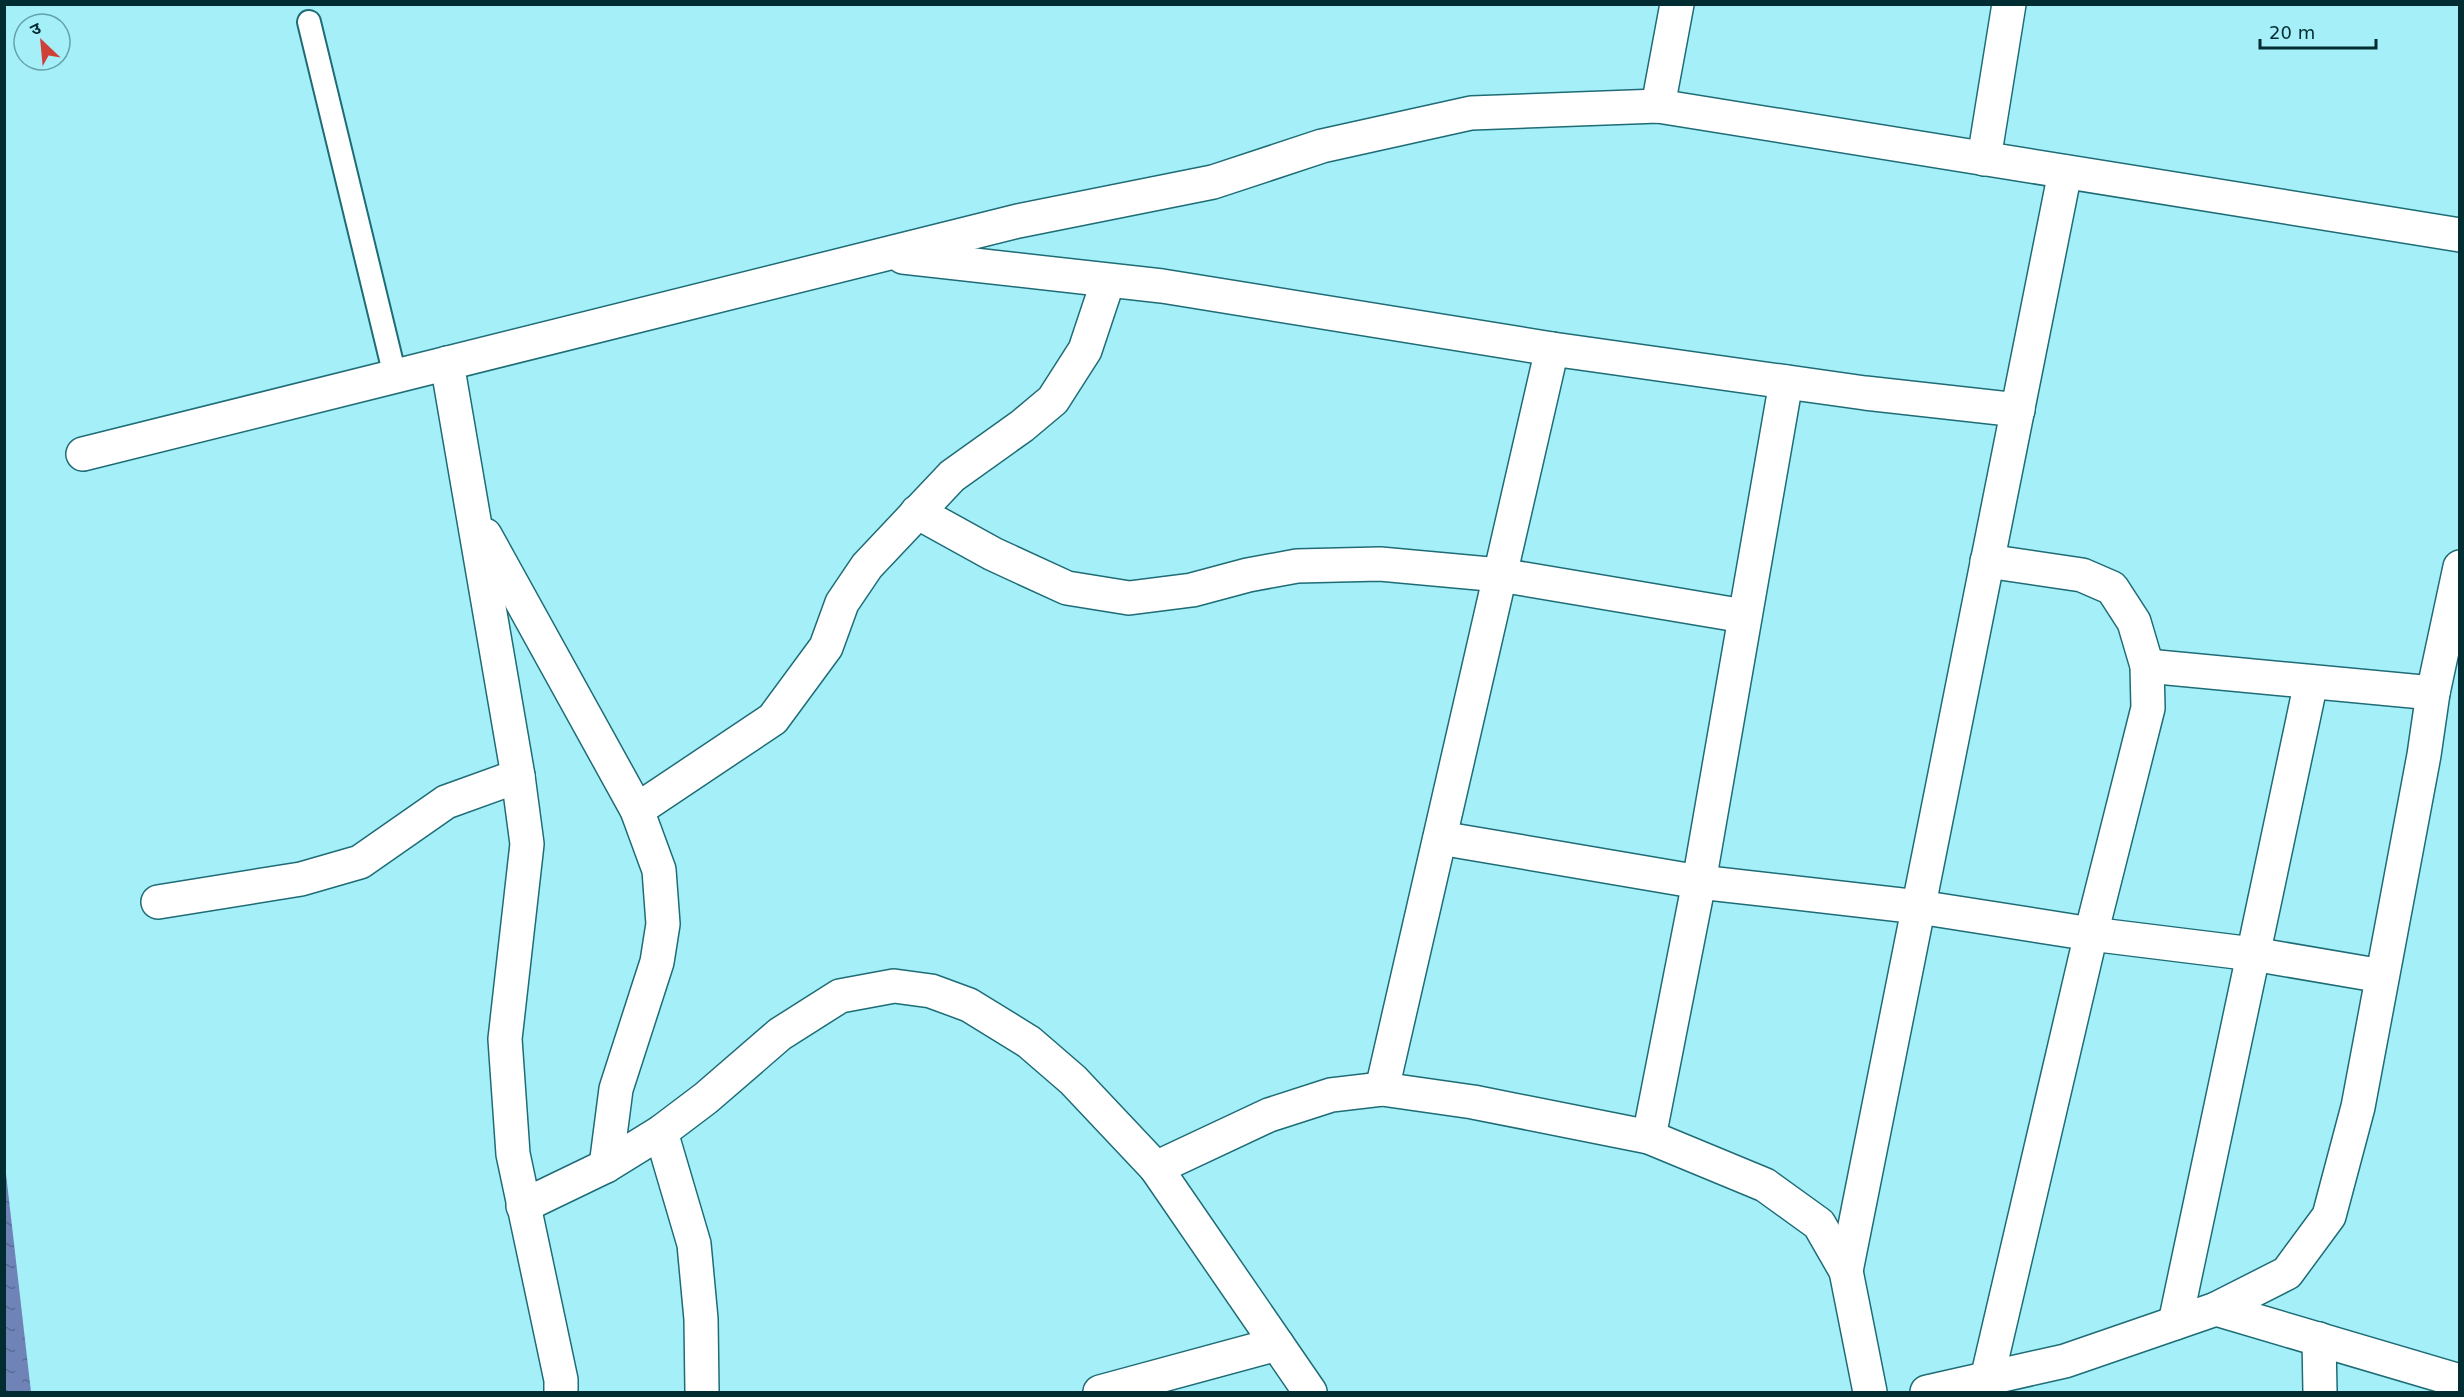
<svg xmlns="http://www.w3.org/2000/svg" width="2464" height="1397" font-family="'DejaVu Sans','Noto Sans Devanagari',sans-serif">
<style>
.water{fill:url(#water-ripples)}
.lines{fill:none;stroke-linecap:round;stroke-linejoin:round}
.lane-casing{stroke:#1e6c76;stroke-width:26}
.street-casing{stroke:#1e6c76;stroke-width:36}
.lane{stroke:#fff;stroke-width:22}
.street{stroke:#fff;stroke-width:33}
</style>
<defs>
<pattern id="water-ripples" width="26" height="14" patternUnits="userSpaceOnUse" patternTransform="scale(1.5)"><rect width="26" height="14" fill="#6f83b7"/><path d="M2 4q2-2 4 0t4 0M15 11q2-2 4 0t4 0" fill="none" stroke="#596b95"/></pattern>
</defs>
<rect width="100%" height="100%" fill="#a5eff9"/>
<!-- water -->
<polygon class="water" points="5,1165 31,1392 5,1392"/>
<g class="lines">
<defs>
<polyline id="lane" points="309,22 395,376"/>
<g id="street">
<polyline points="1658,106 1677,4"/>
<polyline points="1984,159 2009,4"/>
<polyline points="903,257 1162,286 1552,349 1865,393 2018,410"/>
<polyline points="447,363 518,776 527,844 505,1039 513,1154 561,1380 561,1392"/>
<polyline points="83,454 1018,221 1213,182 1322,146 1471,113 1658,106 2460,235"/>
<polyline points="917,512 993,554 1067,588 1129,598 1192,590 1248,575 1297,566 1380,564 1500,575 1744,616"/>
<polyline points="485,535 637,810 659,870 663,924 657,962 616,1089 606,1166"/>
<polyline points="2147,666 2433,693"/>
<polyline points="637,810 773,719 826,647 842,603 867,566 952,476 1022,426 1053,400 1085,350 1108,281"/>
<polyline points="1440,838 1699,882 1919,907 2091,934 2253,954 2382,976"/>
<polyline points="158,902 301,879 360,862 446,802 518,776"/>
<polyline points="1382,1089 1552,349"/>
<polyline points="661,1132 694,1244 701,1319 702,1392"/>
<polyline points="1649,1137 1699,882 1786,382"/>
<polyline points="1156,1168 1269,1115 1331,1095 1382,1089 1473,1102 1649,1137 1765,1185 1819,1224 1846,1271 1870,1392"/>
<polyline points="523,1206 606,1166 661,1132 706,1098 780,1034 840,996 894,986 931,991 969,1005 1029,1042 1073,1080 1156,1168 1310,1392"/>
<polyline points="1846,1271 2065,172"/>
<polyline points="2216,1309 2460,1381"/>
<polyline points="2175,1323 2311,682"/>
<polyline points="2319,1339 2320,1392"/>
<polyline points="1987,1379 2091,934 2148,708 2147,666 2134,622 2112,588 2082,575 1987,561"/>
<polyline points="1100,1392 1277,1344"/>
<polyline points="1927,1392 2065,1361 2216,1309 2287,1273 2329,1216 2358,1107 2424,755 2433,693 2460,567"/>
</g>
</defs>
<!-- lane casing -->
<use href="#lane" class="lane-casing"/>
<!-- street casing -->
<use href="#street" class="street-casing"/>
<!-- lane -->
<use href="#lane" class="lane"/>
<!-- street -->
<use href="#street" class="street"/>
</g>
<!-- border -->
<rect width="2464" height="1397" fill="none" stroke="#002c32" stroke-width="12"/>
<!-- north arrow -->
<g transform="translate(42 42) rotate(334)"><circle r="28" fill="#a5eff9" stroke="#63a1a9" stroke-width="1.5"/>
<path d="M0-4.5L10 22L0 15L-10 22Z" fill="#ce4038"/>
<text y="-9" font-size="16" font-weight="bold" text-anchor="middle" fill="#002c32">उ</text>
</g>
<!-- scale -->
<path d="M2260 39v9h116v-9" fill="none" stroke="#002c32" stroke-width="3"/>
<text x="2269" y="39" font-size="18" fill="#002c32" stroke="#a5eff9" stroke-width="4.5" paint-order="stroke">20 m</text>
</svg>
